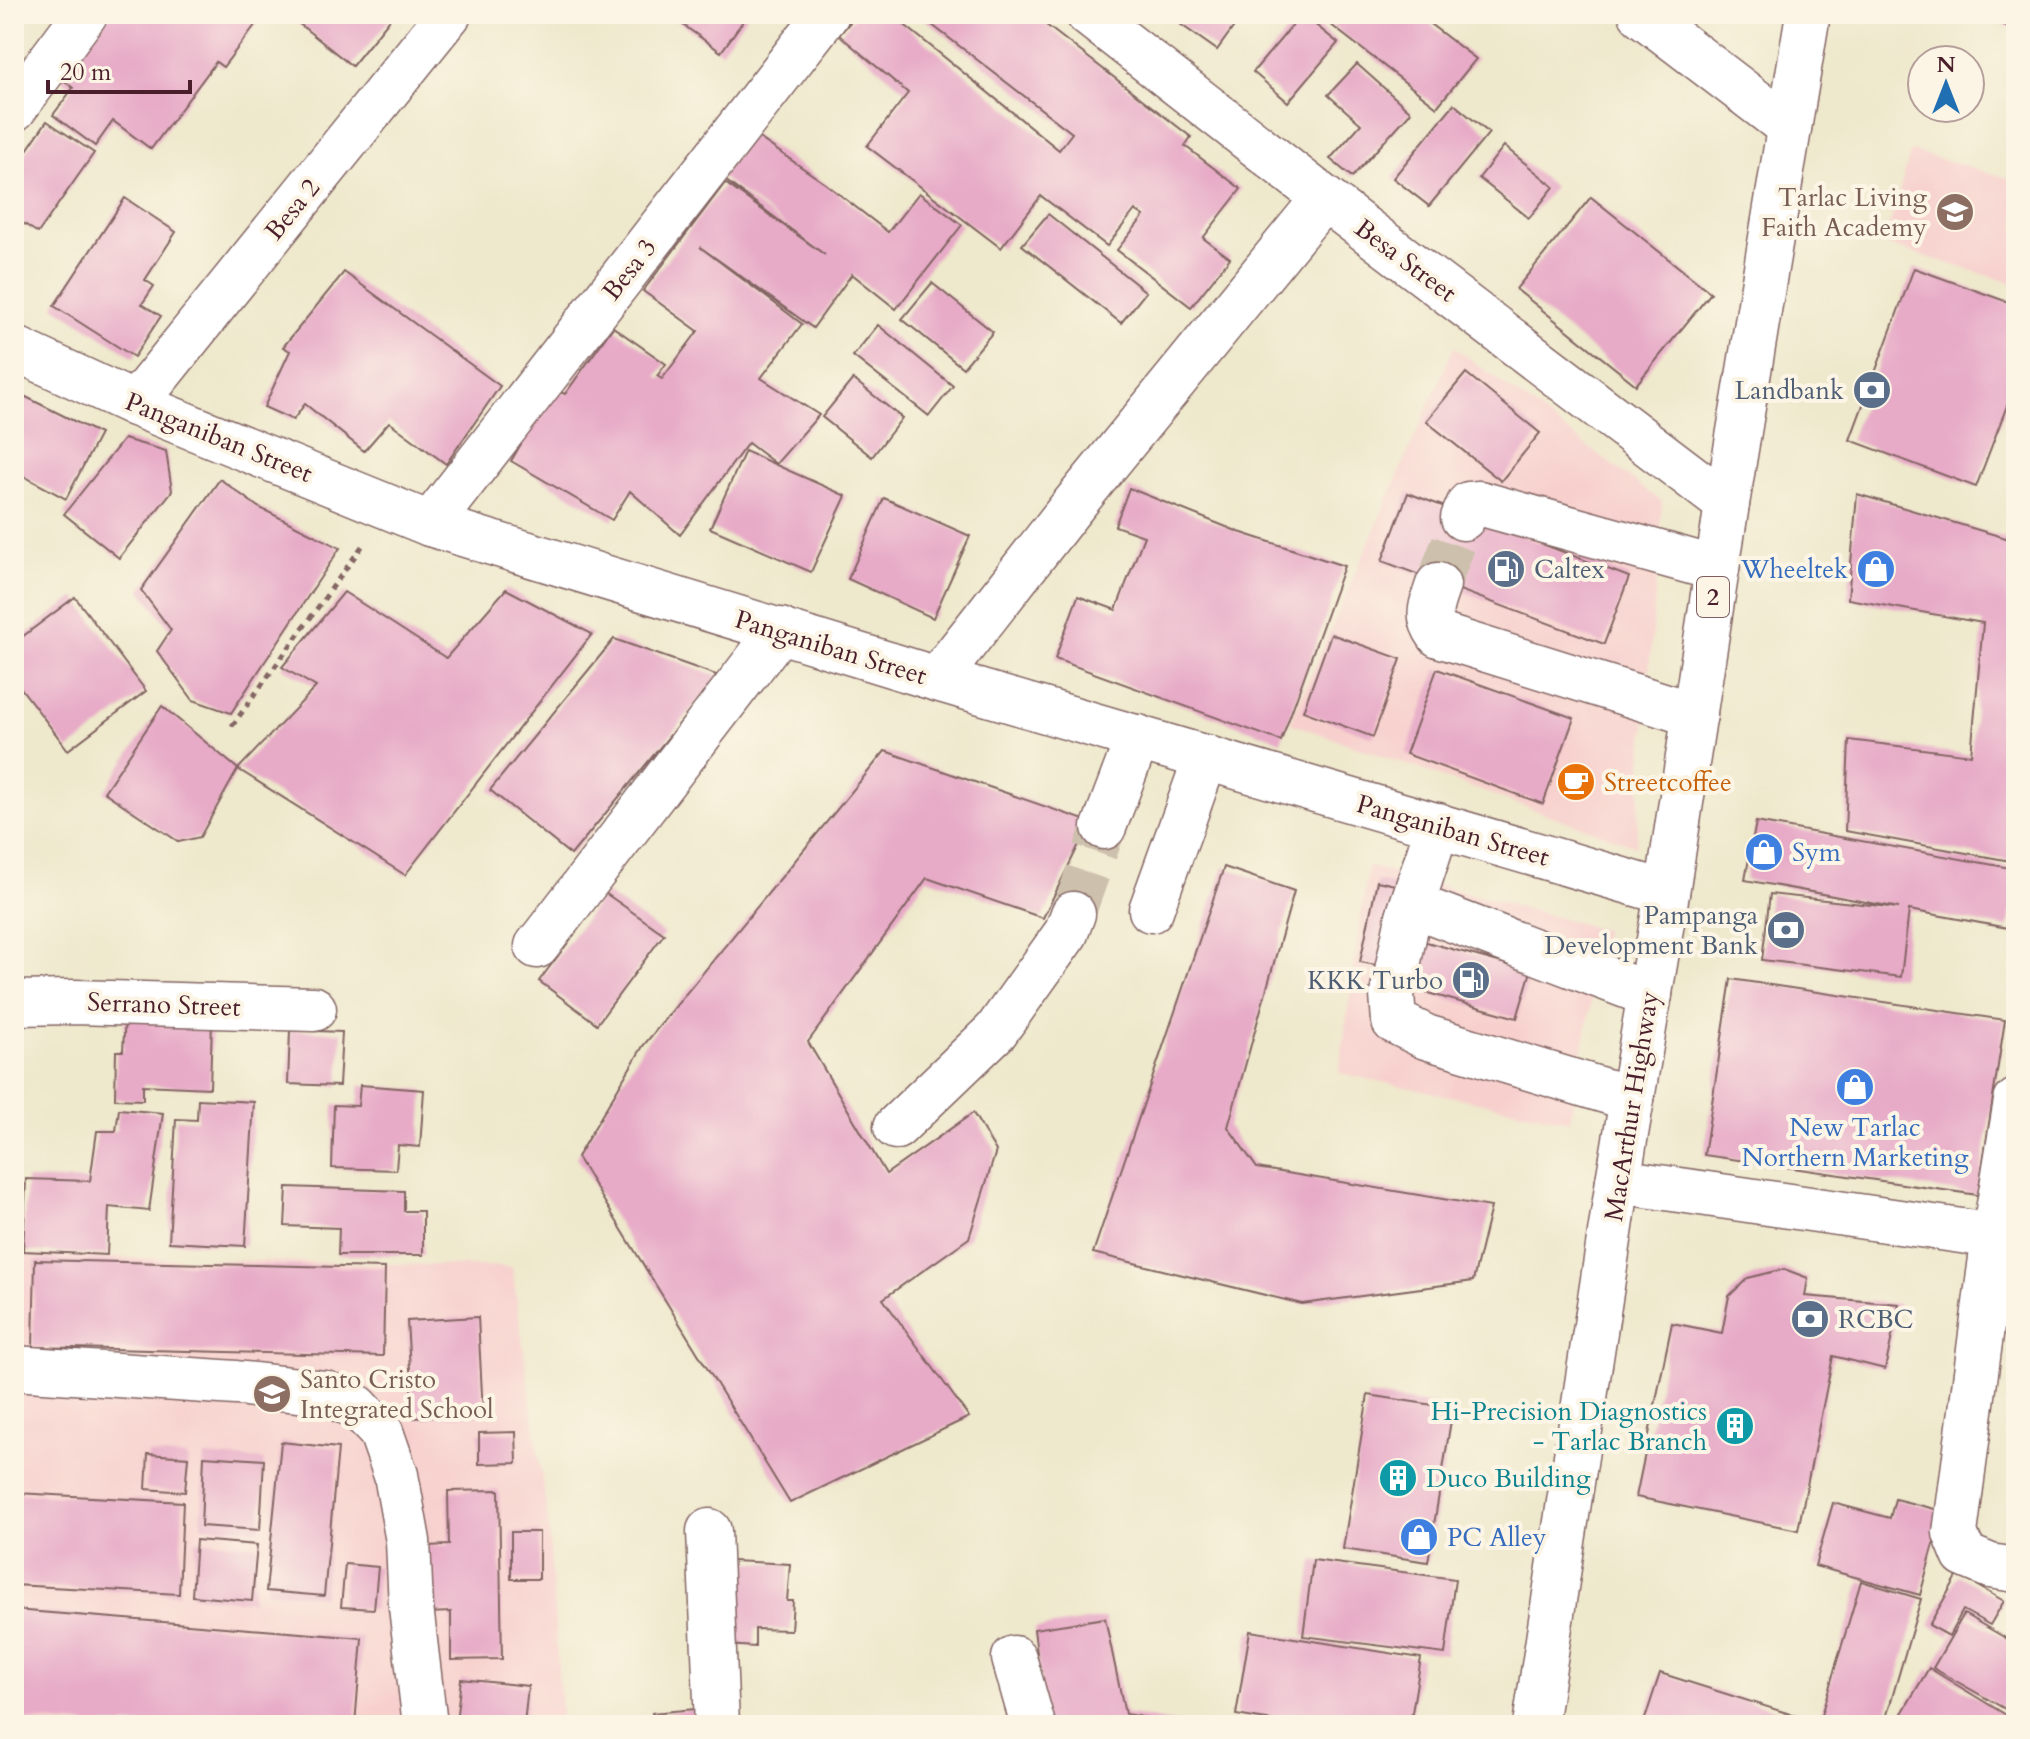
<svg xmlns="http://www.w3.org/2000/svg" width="2030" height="1739" font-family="Cardo,serif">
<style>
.built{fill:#f7d0cd}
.building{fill:#e7aac7}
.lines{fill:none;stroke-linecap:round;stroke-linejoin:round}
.minor-tunnel{stroke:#cdc0ac;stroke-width:44;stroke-dasharray:44 22;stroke-linecap:butt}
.minor-casing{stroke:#836563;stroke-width:47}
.highway-casing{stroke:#836563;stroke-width:47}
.path{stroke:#836563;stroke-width:5;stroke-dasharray:6 6;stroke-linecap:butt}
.minor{stroke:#fff;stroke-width:44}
.highway{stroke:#fff;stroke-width:44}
.labels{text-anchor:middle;stroke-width:8;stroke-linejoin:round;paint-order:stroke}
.shield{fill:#fcf5e5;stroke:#7f5f63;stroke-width:2}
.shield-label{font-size:24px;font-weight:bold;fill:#4a1f2b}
.education-label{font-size:26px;fill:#785e54;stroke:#fcf5e5;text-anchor:end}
.street-label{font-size:26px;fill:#4a1f2b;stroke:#fcf5e5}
.service-label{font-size:26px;fill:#4e5e75;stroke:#fcf5e5;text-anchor:end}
.shop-label{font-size:26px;fill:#366cbe;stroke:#fcf5e5;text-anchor:start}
.food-label{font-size:26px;fill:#c56008;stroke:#fcf5e5;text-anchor:start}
.culture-label{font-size:26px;fill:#0d838f;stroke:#fcf5e5;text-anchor:end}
</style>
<rect width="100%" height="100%" fill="#fcf5e5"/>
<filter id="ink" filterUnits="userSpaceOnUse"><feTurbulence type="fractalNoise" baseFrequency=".0125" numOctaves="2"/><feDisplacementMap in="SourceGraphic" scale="16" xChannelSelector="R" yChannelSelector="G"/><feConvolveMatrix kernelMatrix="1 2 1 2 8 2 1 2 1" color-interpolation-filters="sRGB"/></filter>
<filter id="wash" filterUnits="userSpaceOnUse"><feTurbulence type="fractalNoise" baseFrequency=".006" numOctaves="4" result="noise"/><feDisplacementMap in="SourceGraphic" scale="32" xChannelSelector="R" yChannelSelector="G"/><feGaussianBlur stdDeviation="1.8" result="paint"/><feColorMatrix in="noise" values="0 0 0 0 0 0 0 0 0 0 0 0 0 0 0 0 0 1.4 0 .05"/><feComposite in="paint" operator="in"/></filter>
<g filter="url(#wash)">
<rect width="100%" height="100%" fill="#eee8cc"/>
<!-- built -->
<g class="built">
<polygon points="1911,151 2016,180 2016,284 1884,244"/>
<polygon points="1454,347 1662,502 1636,846 1290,723"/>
<polygon points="1368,866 1604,930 1570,1121 1339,1073"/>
<polygon points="14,1255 512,1267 548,1521 562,1725 14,1725"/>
</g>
<g id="blocks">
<!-- building -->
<g class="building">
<polygon points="110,14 259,14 259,20 223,67 216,62 151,149 113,121 95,146 53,115 73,88 62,79"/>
<polygon points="287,14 394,14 352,66"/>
<polygon points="668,14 748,14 721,52"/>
<polygon points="857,14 891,14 1059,150 1072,133 918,14 1032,14 1191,137 1185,146 1241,189 1203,238 1230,258 1191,307 1117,250 1144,216 1135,210 1107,246 1041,196 1001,248 867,146 908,93 839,35"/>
<polygon points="1166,14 1243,14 1217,50"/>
<polygon points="1302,14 1338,43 1288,102 1253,72"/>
<polygon points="1317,14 1438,14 1430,24 1476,59 1437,107"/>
<polygon points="1980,14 2016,14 2016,30"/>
<polygon points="1357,64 1411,112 1352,177 1330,159 1361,124 1328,95"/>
<polygon points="1454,104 1489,133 1429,206 1393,178"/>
<polygon points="47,121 94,153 38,233 14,217 14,169"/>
<polygon points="752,133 826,184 888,232 919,193 962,225 896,309 852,274 813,328 700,247 802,324 761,378 819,415 776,464 748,443 680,535 630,491 612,520 511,461 553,389 565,394 613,327 666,364 657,376 662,379 698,331 643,291 725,183 825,255 721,177"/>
<polygon points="1504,146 1554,187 1529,218 1479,178"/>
<polygon points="1591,197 1711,293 1636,385 1516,289"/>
<polygon points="125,198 176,232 145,280 154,286 142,304 161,316 134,357 54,306"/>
<polygon points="1048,214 1146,292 1121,323 1022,245"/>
<polygon points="1914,268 2016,305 2016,406 2008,403 1976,487 1850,440"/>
<polygon points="344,272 500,386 446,464 389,422 364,451 305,404 293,420 264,407 290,351 283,347"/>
<polygon points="932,283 993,332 963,368 902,319"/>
<polygon points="878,325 953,386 929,416 853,356"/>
<polygon points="1466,373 1540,433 1501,481 1426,421"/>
<polygon points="853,379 902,418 872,457 822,417"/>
<polygon points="14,391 100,434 66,499 14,471"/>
<polygon points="124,439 166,451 172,491 119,558 64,514"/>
<polygon points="745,451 846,496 811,572 710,528"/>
<polygon points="220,479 258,507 340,548 231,713 193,700 157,651 171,630 141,590"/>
<polygon points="1129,488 1239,532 1344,566 1281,741 1055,659 1078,596 1116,610 1144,536 1115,526"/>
<polygon points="1408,493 1629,577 1604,644 1382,561"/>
<polygon points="1857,494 2016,541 2016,862 1845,831 1849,740 1971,755 1983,623 1848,599"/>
<polygon points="884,498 970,536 933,618 848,579"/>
<polygon points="506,589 592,634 405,875 238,769 316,687 282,667 344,592 446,658"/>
<polygon points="75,597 146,691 68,750 14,679 14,643"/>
<polygon points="1331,634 1401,659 1373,737 1303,711"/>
<polygon points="614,639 719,676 571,855 490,790"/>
<polygon points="1437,669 1574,718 1543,804 1406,754"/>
<polygon points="162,706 238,769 200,837 179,842 104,792"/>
<polygon points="885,751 1090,822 1043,918 927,878 808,1042 886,1174 973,1113 996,1151 969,1238 883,1299 969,1417 790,1503 577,1157 643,1046"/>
<polygon points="1756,822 2016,869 2016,886 2008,928 1909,910 1901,977 1762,960 1770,894 1899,908 1745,880"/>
<polygon points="1224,867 1294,891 1228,1127 1257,1168 1491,1207 1473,1281 1302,1304 1093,1253"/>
<polygon points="1377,881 1404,887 1386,967 1360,962"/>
<polygon points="605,893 664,934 597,1024 539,981"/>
<polygon points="1423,941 1531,971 1517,1018 1410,988"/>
<polygon points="1731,979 2005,1020 1978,1195 1704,1155"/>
<polygon points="125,1016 212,1021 210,1088 143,1085 143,1100 115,1099 116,1051 123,1051"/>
<polygon points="290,1030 342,1032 339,1086 288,1084"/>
<polygon points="360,1085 424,1090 420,1147 398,1145 396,1170 332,1168 334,1105 358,1106"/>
<polygon points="198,1099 254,1102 245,1246 169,1242 176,1119 197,1120"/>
<polygon points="119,1109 163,1113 149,1211 109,1207 107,1255 23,1251 26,1179 90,1181 97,1131 116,1131"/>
<polygon points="287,1187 404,1191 404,1211 423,1211 423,1255 338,1255 339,1228 285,1226"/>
<polygon points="35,1260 385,1268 383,1356 33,1347"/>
<polygon points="14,1266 18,1267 17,1308 14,1308"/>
<polygon points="1784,1269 1808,1278 1805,1296 1899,1304 1885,1369 1833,1356 1798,1530 1636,1497 1672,1323 1722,1333 1729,1296 1748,1278"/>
<polygon points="478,1317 483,1414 413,1418 407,1321"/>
<polygon points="1368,1395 1453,1408 1428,1562 1343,1549"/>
<polygon points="516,1432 517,1463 479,1464 479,1433"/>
<polygon points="281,1442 338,1448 324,1596 266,1591"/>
<polygon points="148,1454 188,1457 185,1492 146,1489"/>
<polygon points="204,1456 264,1460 260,1530 201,1526"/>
<polygon points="499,1490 502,1659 451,1660 451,1612 428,1613 427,1546 449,1545 448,1491"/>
<polygon points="17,1493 183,1502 179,1594 14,1585"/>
<polygon points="1895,1499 1943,1511 1920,1595 1815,1566 1833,1503 1890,1518"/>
<rect x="511" y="1532" width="28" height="47"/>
<polygon points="196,1540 257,1545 252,1601 192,1596"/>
<polygon points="1313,1560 1455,1579 1445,1654 1303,1636"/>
<polygon points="732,1561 790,1564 787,1601 793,1601 791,1630 755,1629 755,1647 727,1645"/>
<polygon points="345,1564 378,1567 374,1609 341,1607"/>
<polygon points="1958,1575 2004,1601 1990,1625 1963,1610 1949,1636 1929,1625"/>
<polygon points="1861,1581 1921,1599 1884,1725 1853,1725 1821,1715"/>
<polygon points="14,1610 362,1638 355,1725 96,1725 14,1719"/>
<polygon points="1964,1614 2016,1644 2016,1715 1933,1668"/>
<polygon points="1105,1618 1125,1714 1189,1725 1046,1725 1034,1629"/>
<polygon points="1250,1631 1421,1658 1410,1725 1297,1725 1236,1715"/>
<polygon points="1929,1668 2016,1721 2016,1725 1895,1725"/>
<polygon points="1660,1673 1812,1721 1811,1725 1643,1725"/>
<polygon points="461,1679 528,1686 524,1725 456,1722"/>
<polygon points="695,1709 696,1725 654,1725 652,1713"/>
</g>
</g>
</g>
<g filter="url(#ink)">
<use href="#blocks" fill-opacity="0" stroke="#836563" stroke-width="2"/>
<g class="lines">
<!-- minor-tunnel -->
<g class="minor-tunnel">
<polyline points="1438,585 1463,518"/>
<polyline points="1073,914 1104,827"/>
</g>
<defs>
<g id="minor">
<polyline points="1088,14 1324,198 1727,504"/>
<polyline points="1641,14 1789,127"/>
<polyline points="14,109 85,14"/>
<polyline points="14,348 135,404 430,524 937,679 1667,893"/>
<polyline points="135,404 449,14"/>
<polyline points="1463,518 1469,504 1479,503 1717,569"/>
<polyline points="430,524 827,14"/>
<path d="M1438 585C1431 606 1425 616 1439 635L1695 715"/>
<polyline points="937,679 1070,509 1324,198"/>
<polyline points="1104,827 1138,737"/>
<polyline points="1151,910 1206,757"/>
<polyline points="1408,917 1438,825"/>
<polyline points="537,946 780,630"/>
<polyline points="14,1003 75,1002 314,1009"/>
<polyline points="1632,1099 1426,1037 1394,1021 1392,995 1408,917 1418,910 1432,912 1650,995"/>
<polyline points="2016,1101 1994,1235 1955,1533 1964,1555 1990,1566 2016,1570"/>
<polyline points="896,1127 996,1031 1066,933 1073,914"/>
<polyline points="1618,1181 2016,1239"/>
<polyline points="14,1368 236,1383 325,1393 357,1407 381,1432 396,1475 408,1541 411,1607 425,1725"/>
<polyline points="709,1531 717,1725"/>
<polyline points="1014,1658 1033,1725"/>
</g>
<polyline id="highway" points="1535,1725 1618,1181 1667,893 1727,504 1808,14"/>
</defs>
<!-- minor casing -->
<use href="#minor" class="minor-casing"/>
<!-- highway casing -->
<use href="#highway" class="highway-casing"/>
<!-- path -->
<polyline class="path" points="232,726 363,545"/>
<!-- minor -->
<use href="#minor" class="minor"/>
<!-- highway -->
<use href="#highway" class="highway"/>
</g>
</g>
<!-- icons -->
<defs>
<symbol id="school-disc" viewBox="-11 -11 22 22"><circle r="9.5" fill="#8d6e63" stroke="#fcf5e5"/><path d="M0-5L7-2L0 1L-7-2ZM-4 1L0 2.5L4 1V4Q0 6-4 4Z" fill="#fff"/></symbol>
<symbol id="bank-disc" viewBox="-11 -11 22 22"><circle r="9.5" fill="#5c6f8a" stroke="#fcf5e5"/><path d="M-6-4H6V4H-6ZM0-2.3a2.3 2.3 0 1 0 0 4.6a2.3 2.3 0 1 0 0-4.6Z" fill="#fff"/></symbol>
<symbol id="fuel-disc" viewBox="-11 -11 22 22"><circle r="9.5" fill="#5c6f8a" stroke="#fcf5e5"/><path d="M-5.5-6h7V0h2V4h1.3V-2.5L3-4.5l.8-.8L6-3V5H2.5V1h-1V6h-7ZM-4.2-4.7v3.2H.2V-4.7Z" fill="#fff"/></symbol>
<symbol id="shop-disc" viewBox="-11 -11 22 22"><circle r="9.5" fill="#3f7fe0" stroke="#fcf5e5"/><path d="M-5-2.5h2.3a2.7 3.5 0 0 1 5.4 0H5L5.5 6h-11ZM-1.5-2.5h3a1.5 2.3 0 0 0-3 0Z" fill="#fff"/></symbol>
<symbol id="cafe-disc" viewBox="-11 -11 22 22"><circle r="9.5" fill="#e8710a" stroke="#fcf5e5"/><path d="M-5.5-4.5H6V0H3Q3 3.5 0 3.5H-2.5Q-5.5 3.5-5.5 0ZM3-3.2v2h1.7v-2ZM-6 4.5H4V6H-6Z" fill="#fff"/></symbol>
<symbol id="building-disc" viewBox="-11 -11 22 22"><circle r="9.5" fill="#0f9aa8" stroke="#fcf5e5"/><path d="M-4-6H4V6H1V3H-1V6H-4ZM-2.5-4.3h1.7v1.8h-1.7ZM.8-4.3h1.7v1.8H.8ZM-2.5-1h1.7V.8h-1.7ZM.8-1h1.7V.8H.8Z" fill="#fff"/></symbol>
</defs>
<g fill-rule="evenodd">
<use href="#school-disc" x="1933" y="190" width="44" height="44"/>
<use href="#bank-disc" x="1850" y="368" width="44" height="44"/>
<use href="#fuel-disc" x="1484" y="547" width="44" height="44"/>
<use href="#shop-disc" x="1854" y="547" width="44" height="44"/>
<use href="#cafe-disc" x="1554" y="760" width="44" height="44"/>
<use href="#shop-disc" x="1742" y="830" width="44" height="44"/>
<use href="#bank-disc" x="1764" y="908" width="44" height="44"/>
<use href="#fuel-disc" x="1449" y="958" width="44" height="44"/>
<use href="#shop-disc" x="1833" y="1065" width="44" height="44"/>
<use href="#bank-disc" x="1788" y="1297" width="44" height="44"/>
<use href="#school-disc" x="250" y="1372" width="44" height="44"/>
<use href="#building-disc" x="1713" y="1404" width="44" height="44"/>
<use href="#building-disc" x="1376" y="1456" width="44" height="44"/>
<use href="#shop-disc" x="1397" y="1515" width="44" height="44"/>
</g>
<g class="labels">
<!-- shield labels -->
<rect class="shield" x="1697" y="577" width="32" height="40" rx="6"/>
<g class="shield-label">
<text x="1713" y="605">2</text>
</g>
<!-- education labels -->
<g class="education-label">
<text x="1927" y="206">Tarlac Living<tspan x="1927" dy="30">Faith Academy</tspan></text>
<text x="300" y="1388" text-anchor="start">Santo Cristo<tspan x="300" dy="30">Integrated School</tspan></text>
</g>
<!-- street labels -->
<g class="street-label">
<text transform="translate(292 209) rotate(-51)" y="9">Besa 2</text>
<text transform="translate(1406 260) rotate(37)" y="9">Besa Street</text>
<text transform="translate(629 269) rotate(-52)" y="9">Besa 3</text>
<text transform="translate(219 437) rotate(22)" y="9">Panganiban Street</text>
<text transform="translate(831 647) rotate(17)" y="9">Panganiban Street</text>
<text transform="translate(1453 830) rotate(16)" y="9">Panganiban Street</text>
<text transform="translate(164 1004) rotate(2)" y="9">Serrano Street</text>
<text transform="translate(1631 1106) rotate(-81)" y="9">MacArthur Highway</text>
</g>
<!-- service labels -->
<g class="service-label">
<text x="1844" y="399">Landbank</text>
<text x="1534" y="578" text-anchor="start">Caltex</text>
<text x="1758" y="924">Pampanga<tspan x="1758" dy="30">Development Bank</tspan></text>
<text x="1443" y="989">KKK Turbo</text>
<text x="1838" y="1328" text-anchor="start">RCBC</text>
</g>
<!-- shop labels -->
<g class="shop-label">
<text x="1848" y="578" text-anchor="end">Wheeltek</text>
<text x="1792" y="861">Sym</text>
<text x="1855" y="1136" text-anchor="middle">New Tarlac<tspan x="1855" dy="30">Northern Marketing</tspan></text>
<text x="1447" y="1546">PC Alley</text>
</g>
<!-- food labels -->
<g class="food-label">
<text x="1604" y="791">Streetcoffee</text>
</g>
<!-- culture labels -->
<g class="culture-label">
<text x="1707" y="1420">Hi-Precision Diagnostics<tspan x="1707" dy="30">- Tarlac Branch</tspan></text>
<text x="1426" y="1487" text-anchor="start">Duco Building</text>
</g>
</g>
<!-- margin -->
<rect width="2030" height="1739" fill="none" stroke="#fcf5e5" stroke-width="48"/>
<!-- north arrow -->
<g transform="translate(1946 84)"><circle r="38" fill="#fcf5e5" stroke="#b59f9b" stroke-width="2"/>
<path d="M0-6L14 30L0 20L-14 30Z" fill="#1f6fb2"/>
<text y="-12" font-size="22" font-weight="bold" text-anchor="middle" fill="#4a1f2b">N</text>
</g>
<!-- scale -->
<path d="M48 80v12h142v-12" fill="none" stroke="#4a1f2b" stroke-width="4"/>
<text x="60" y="80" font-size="24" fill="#4a1f2b" stroke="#fcf5e5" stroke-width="6" paint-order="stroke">20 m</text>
</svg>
